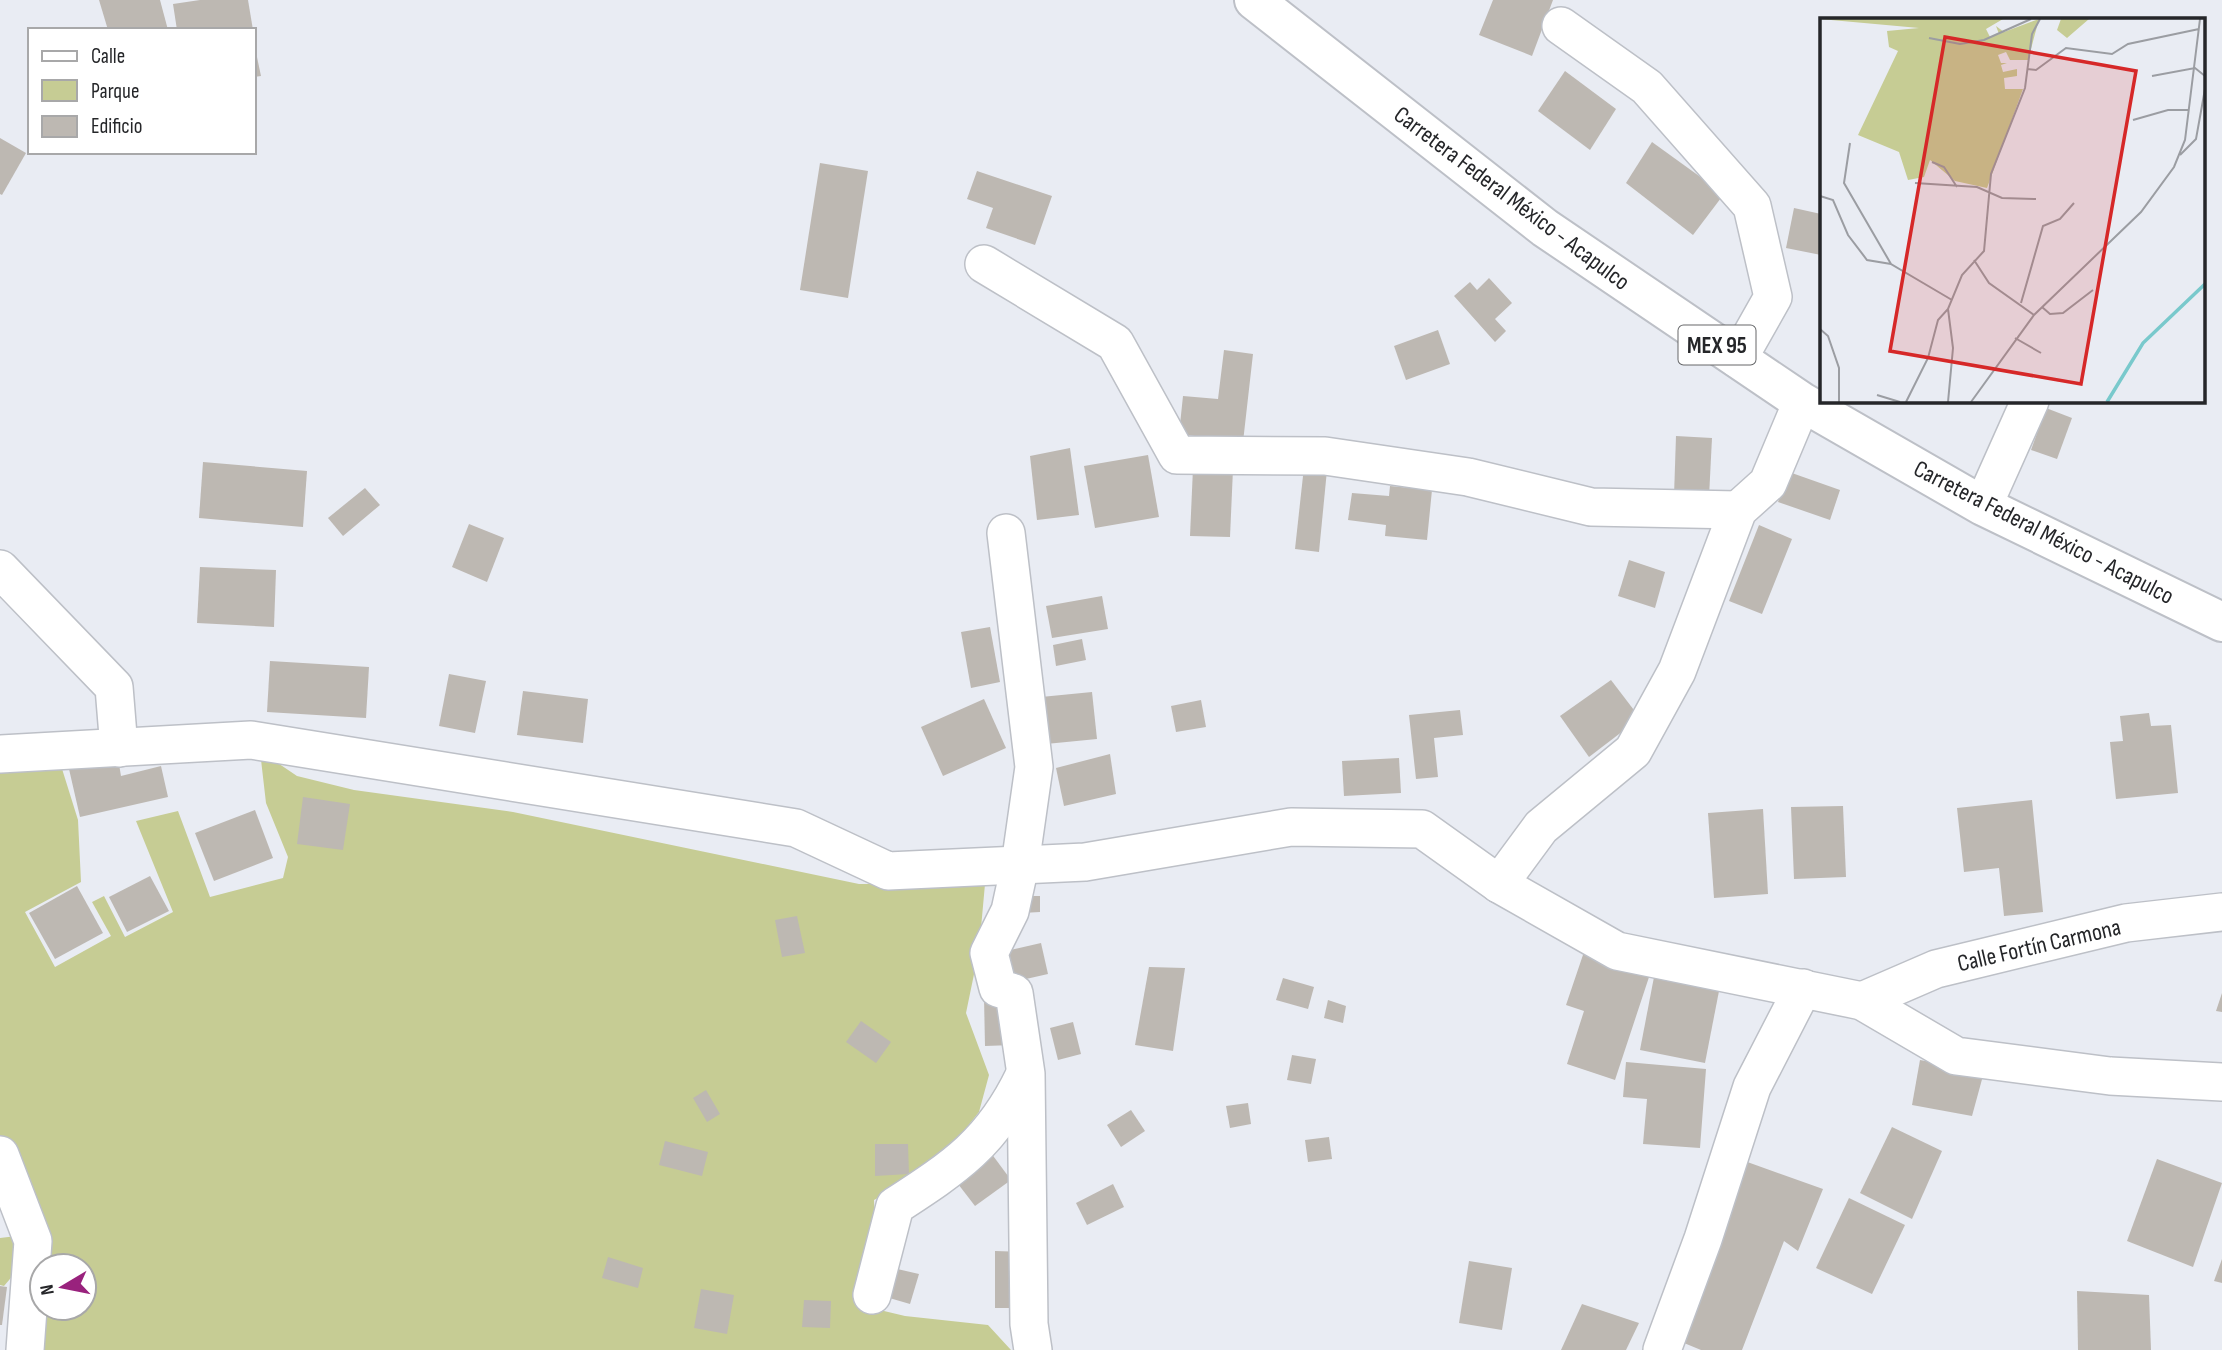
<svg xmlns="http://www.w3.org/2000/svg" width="2222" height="1350" font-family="'Sofia Sans Condensed',sans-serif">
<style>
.green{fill:#c6cc94;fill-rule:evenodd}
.building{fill:#bdb8b2}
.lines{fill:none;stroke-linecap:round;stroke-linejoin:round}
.minor-casing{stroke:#bdc0c7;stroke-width:40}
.primary-casing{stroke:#bdc0c7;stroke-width:42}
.minor{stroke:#fff;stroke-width:37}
.primary{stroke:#fff;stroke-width:38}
.labels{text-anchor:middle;stroke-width:6;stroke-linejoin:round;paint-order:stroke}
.shield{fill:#fff;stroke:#666769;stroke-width:2}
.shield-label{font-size:23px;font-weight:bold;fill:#252629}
.street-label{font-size:24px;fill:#252629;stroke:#fff}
.inset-river{fill:none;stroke:#79c9cc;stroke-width:3.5}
.inset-road{fill:none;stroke:#9b9da2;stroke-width:2}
.view{fill:#d62828;fill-opacity:0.15;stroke:#d62828;stroke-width:3.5}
.inset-edge{fill:none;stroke:#252629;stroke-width:3.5}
</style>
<rect width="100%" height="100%" fill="#e9ecf3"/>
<!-- green -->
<g class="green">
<path d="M260 751 297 776 354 790 513 812 859 884H985L979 950 966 1013 989 1075 979 1112 935 1168 874 1200 876 1250 863 1306 905 1316 988 1325 1011 1350H26L33 1241 0 1155V759L58 756 78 820 81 882 25 912 55 967 111 936 92 902 104 896 125 937 173 912 136 821 178 811 210 897 283 878 288 857 266 803ZM42 1266H84V1308H42Z"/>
<polygon points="25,1235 26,1260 4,1286 0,1285 0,1238"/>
</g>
<!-- building -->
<g class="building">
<polygon points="99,0 160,0 168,30 108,30"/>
<polygon points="200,0 248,0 253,30 177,30 173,4"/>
<polygon points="1493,0 1553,0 1532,56 1479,35"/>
<polygon points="254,43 261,76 254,77"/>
<polygon points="1565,71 1616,109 1590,150 1538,111"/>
<polygon points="0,138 26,153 2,195 0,194"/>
<polygon points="1652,142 1724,194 1693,235 1626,183"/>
<polygon points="820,163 868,171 848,298 800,290"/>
<polygon points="977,171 1052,196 1035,245 986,228 993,208 967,199"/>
<polygon points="1794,208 1821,214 1821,255 1786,248"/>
<polygon points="1489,278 1512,303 1495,319 1506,331 1495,342 1454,296 1470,282 1477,290"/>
<polygon points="1438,330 1450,364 1406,380 1394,346"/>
<polygon points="1224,350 1253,354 1243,442 1179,434 1183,396 1218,399"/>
<polygon points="2046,408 2072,418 2057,459 2031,450"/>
<polygon points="1676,436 1712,438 1709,497 1674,496"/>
<polygon points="1070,448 1079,515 1037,520 1030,456"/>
<polygon points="1148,455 1159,517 1095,528 1084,466"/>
<polygon points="203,462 307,471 303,527 199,518"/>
<polygon points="1304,467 1327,470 1319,552 1295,549"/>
<polygon points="1193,468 1233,469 1230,537 1190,536"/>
<polygon points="1789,472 1840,490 1830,520 1778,502"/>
<polygon points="1390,486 1432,490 1427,540 1385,536 1386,525 1348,520 1352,493 1389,496"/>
<polygon points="365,488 380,505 343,536 328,518"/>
<polygon points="469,524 504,538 487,582 452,567"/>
<polygon points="1759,525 1792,539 1762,614 1729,601"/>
<polygon points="1629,560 1665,572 1655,608 1618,596"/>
<polygon points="200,567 276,570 274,627 197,623"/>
<polygon points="1102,596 1108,629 1052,638 1046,606"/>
<polygon points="990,627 1000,682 971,688 961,632"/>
<polygon points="1082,639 1086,660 1056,666 1053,645"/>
<polygon points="270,661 369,667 366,718 267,712"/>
<polygon points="449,674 486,681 475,733 439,726"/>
<polygon points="1611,680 1640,718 1589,757 1560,716"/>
<polygon points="523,691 588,699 583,743 517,735"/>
<polygon points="1092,692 1097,739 1046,744 1041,697"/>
<polygon points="984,699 1006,748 943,776 921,727"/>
<polygon points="1201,700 1206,727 1176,732 1171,706"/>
<polygon points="1460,710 1463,735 1434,738 1438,777 1416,779 1409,715"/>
<polygon points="2149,713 2151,726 2171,725 2178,793 2116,799 2110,742 2123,741 2120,716"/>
<polygon points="1110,754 1116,794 1064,806 1056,768"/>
<polygon points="118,758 121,776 161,766 168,797 80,817 69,769"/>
<polygon points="1399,758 1401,793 1344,796 1342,761"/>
<polygon points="303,797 350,804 343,850 297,844"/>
<polygon points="2032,800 2043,912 2004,916 1999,868 1964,872 1957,808"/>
<polygon points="1843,806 1846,877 1794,879 1791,807"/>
<polygon points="1763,809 1768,894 1714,898 1708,813"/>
<polygon points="255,810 273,858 214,881 195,833"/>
<polygon points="150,876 169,911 127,932 109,897"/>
<polygon points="77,886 103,933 55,959 29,913"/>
<polygon points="1022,896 1040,896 1040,912 1022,913"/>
<polygon points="797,916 805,953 782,957 775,920"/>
<polygon points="1041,943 1048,974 1004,984 997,953"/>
<polygon points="1586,946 1652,968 1615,1080 1567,1064 1584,1011 1566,1005"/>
<polygon points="1149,967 1185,968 1173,1051 1135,1045"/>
<polygon points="1654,977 1719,991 1705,1063 1640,1050"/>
<polygon points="1283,978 1314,987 1308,1009 1276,1000"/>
<polygon points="2222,993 2222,1012 2216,1011"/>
<polygon points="1013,996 1013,1045 985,1046 984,997"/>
<polygon points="1328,1000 1346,1006 1343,1023 1324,1018"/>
<polygon points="861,1021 891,1042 876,1063 846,1042"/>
<polygon points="1073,1022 1081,1054 1058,1060 1050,1028"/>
<polygon points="1292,1055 1316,1059 1311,1084 1287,1080"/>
<polygon points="1920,1060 1984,1072 1972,1116 1912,1105"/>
<polygon points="1626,1062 1706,1069 1700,1148 1643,1144 1647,1099 1623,1097"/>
<polygon points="706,1090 720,1114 707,1122 693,1098"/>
<polygon points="1248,1103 1251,1124 1230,1128 1226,1106"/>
<polygon points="1131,1110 1145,1131 1121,1147 1107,1125"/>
<polygon points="1892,1127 1942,1151 1912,1219 1860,1193"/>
<polygon points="1329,1137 1332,1159 1308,1162 1305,1140"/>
<polygon points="665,1141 708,1152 702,1176 659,1165"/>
<polygon points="875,1144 908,1144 909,1174 875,1176"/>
<polygon points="991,1153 1011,1180 975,1206 955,1180"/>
<polygon points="1739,1159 1823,1189 1798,1251 1784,1241 1742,1350 1701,1350 1684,1343"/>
<polygon points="2157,1159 2222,1183 2193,1267 2127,1241"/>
<polygon points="1113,1184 1124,1207 1087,1225 1076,1203"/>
<polygon points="1849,1198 1905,1225 1872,1294 1816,1268"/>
<polygon points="995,1251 1023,1252 1022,1308 995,1308"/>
<polygon points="608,1257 643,1268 638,1288 602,1278"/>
<polygon points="2222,1259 2222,1283 2214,1281"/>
<polygon points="1469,1261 1512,1268 1502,1330 1459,1323"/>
<polygon points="893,1268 919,1274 910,1304 886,1297"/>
<polygon points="0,1286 7,1287 2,1325 0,1325"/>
<polygon points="701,1289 734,1295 727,1334 694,1328"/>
<polygon points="2077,1291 2149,1295 2151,1350 2078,1350"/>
<polygon points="804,1300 831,1301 830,1328 802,1327"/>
<polygon points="1582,1304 1639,1323 1626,1350 1561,1350"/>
</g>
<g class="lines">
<defs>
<g id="minor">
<polyline points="1561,26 1647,87 1752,206 1773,297 1738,359"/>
<polyline points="984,264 1115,343 1177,455 1325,456 1468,477 1591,507 1738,510"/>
<polyline points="1983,506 2030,401"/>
<polyline points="1006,533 1034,767 1020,865 1010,911 989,953 998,988 1014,993 1026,1074 1029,1324 1033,1350"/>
<polyline points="0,569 114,687 119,748"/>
<polyline points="0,754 251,740 796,828 888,871 1085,862 1291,827 1422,829 1499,884 1617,951 1862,1001 1956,1056 2110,1076 2222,1082"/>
<polyline points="1499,884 1541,827 1633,751 1677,671 1738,510 1768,483 1802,402"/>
<polyline points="1862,1001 1936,969 2126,923 2222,912"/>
<polyline points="0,1155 33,1241 25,1350"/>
<path d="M872 1295 895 1206C955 1167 992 1143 1024 1076"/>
<polyline points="1662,1350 1703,1239 1752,1087 1803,988"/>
</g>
<polyline id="primary" points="1254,0 1545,228 1802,402 1983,506 2222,622"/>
</defs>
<!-- minor casing -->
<use href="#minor" class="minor-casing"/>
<!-- primary casing -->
<use href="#primary" class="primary-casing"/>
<!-- minor -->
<use href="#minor" class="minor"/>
<!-- primary -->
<use href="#primary" class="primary"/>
</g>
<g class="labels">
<!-- shield labels -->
<rect class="shield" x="1678.5" y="325.5" width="77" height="39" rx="5"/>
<g class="shield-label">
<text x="1717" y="353">MEX 95</text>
</g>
<!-- street labels -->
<g class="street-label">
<text transform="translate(1512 198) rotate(37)" y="8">Carretera Federal México - Acapulco</text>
<text transform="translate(2044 532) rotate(27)" y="8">Carretera Federal México - Acapulco</text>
<text transform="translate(2039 945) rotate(-13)" y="8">Calle Fortín Carmona</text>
</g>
</g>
<!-- overview -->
<g transform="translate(1820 18)">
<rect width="385" height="385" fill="#e9ecf3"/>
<path d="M0 1H183L166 11 170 19 179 16 176 8 184 14 219 1 208 42H190L186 34 178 37 181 45H187L181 47 183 54 197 51V58L184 60 185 71H203L167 170 135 163 110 142 104 159 88 162 79 134 38 117 78 33 69 29 67 13 99 10ZM241 1H269L247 20 237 12Z" fill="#c6cc94"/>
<path class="inset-river" d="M287 384 323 325 385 266"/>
<path class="inset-road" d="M109 20 140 26 164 22 211 1M207 51 216 52 246 30 292 36 308 26 379 11M332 58 375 50 385 58M313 102 348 92H369M30 125 24 165 71 246 132 282M360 137 376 121 385 71M112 144 124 149 137 169M95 165 157 169 182 180 216 181M0 178 13 182 28 217 47 242 71 246M154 242 169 265 214 297M201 285 223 208 240 201 254 185M222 289 230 296 243 295 273 272M0 311 8 318 19 350V384M195 320 221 335M57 377 80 384M86 384 108 340 118 302 128 291 142 257 164 233 171 156 205 70 212 16 220 1M128 384 133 330 128 291M151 384 214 297 321 194 354 149 365 122 380 1"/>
<path class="view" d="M125 19 316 53 261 366 70 333Z"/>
<rect width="385" height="385" class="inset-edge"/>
</g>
<!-- legend -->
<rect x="28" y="28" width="228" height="126" fill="#ffffff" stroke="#a8a8a9" stroke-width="2"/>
<rect x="42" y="51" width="35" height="10" fill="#ffffff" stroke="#a8a8a9" stroke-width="2"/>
<text x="91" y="63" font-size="21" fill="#252629">Calle</text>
<rect x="42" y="80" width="35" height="21" fill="#c6cc94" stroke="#a8a8a9" stroke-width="2"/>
<text x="91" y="98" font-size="21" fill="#252629">Parque</text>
<rect x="42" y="116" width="35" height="21" fill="#bdb8b2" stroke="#a8a8a9" stroke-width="2"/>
<text x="91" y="133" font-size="21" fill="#252629">Edificio</text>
<!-- north arrow -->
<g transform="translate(63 1287) rotate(260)"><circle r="33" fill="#ffffff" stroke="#a8a8a9" stroke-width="2"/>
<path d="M0-5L12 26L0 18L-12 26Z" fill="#99227d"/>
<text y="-10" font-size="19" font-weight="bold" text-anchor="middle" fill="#252629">N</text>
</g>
</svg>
